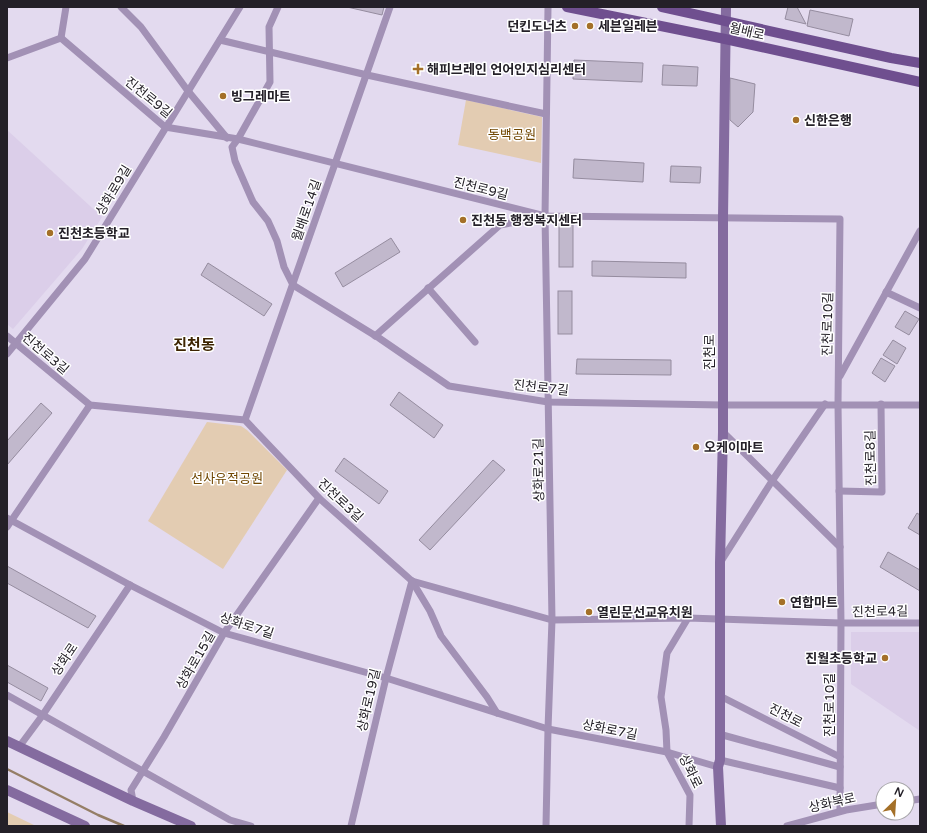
<svg xmlns="http://www.w3.org/2000/svg" width="927" height="833" font-family="'Varela Round','Noto Sans KR',sans-serif">
<style>
.built{fill:#dbcee9}
.green{fill:#e3ccb2}
.lines{fill:none;stroke-linecap:round;stroke-linejoin:round}
.stream{stroke:#957e66;stroke-width:2.5}
.building{fill:#c1b8cc;stroke:#958c9f}
.street{stroke:#a291b5;stroke-width:7}
.secondary{stroke:#846b9f;stroke-width:10}
.primary{stroke:#6f4f8f;stroke-width:10}
.poi-dot{fill:#a47028;stroke:#fff;stroke-width:1.5}
.labels{text-anchor:middle;stroke-width:3;stroke-linejoin:round;paint-order:stroke}
.poi-label{font-size:13px;font-weight:bold;fill:#242028;stroke:#fff;text-anchor:start}
.street-label{font-size:13px;fill:#242028;stroke:#fff}
.park-label{font-size:13px;fill:#704600;stroke:#fff}
.quarter-label{font-size:15px;font-weight:bold;fill:#3d2401;stroke:#fff}
</style>
<rect width="100%" height="100%" fill="#e3daef"/>
<!-- built -->
<g class="built">
<polygon points="7,130 102,217 82,249 13,329 7,324"/>
<polygon points="851,632 920,632 920,731 851,684"/>
</g>
<!-- green -->
<g class="green">
<polygon points="466,100 542,117 541,163 458,145"/>
<polygon points="207,422 241,426 247,430 287,470 223,569 148,521"/>
<polygon points="7,812 36,826 7,826"/>
</g>
<g class="lines">
<!-- stream -->
<polyline class="stream" points="7,769 98,815 124,826"/>
</g>
<!-- building -->
<g class="building">
<polygon points="347,7 384,7 382,15"/>
<polygon points="788,7 797,7 806,24 785,19"/>
<polygon points="810,10 853,19 849,36 807,26"/>
<polygon points="574,60 643,63 642,82 573,79"/>
<polygon points="663,65 698,67 697,86 662,85"/>
<polygon points="730,78 755,84 753,112 738,127 730,120"/>
<polygon points="574,159 644,163 643,182 573,178"/>
<polygon points="671,166 701,167 700,183 670,182"/>
<rect x="559" y="224" width="14" height="43"/>
<polygon points="391,238 400,252 343,287 335,273"/>
<polygon points="592,261 686,263 686,278 592,276"/>
<polygon points="208,263 272,304 264,316 201,275"/>
<rect x="558" y="291" width="14" height="43"/>
<polygon points="905,311 919,319 909,335 895,327"/>
<polygon points="893,340 906,348 897,364 883,355"/>
<polygon points="881,358 895,366 885,382 872,373"/>
<polygon points="577,359 671,360 671,375 576,374"/>
<polygon points="399,392 443,425 434,438 390,405"/>
<polygon points="41,403 52,413 7,465 7,441"/>
<polygon points="344,458 388,491 379,504 335,471"/>
<polygon points="493,460 505,470 430,550 419,540"/>
<polygon points="917,513 920,515 920,535 908,528"/>
<polygon points="888,552 920,570 920,591 880,567"/>
<polygon points="7,566 96,616 88,628 7,583"/>
<polygon points="7,665 48,688 41,701 7,682"/>
</g>
<g class="lines">
<!-- street -->
<g class="street">
<polyline points="121,7 141,27 188,91 227,138"/>
<polyline points="278,7 269,27 270,82 238,139 232,147 235,161 253,202 268,221 277,241 284,267 293,285 379,338 449,386 548,402 722,405 920,405"/>
<polyline points="61,38 165,127 238,139 545,216 840,219 838,404 841,623 840,811"/>
<polyline points="61,38 66,7"/>
<polyline points="220,40 367,75 546,114"/>
<polyline points="7,58 61,38"/>
<polyline points="428,288 475,342"/>
<polyline points="886,292 920,308"/>
<polyline points="7,336 90,405 245,420 319,498 412,581 552,620 688,618 841,623 920,623"/>
<polyline points="375,336 500,225 543,217"/>
<polyline points="7,354 85,259 240,7"/>
<polyline points="840,376 920,231"/>
<polyline points="245,420 390,7"/>
<polyline points="723,432 840,547"/>
<polyline points="839,491 882,492 881,404"/>
<polyline points="7,518 130,585 224,633 386,678 548,729 667,752 718,767"/>
<polyline points="7,527 90,405"/>
<polyline points="720,563 772,481 825,404"/>
<polyline points="412,581 430,611 441,636 487,697 497,713"/>
<polyline points="688,618 667,653 661,697 666,730 667,752 690,795 689,826"/>
<polyline points="7,695 230,820 251,826"/>
<polyline points="720,696 840,757"/>
<polyline points="719,734 840,767"/>
<polyline points="19,747 42,716 130,585"/>
<polyline points="720,760 840,788"/>
<polyline points="133,801 131,790 164,737 224,633 319,498"/>
<polyline points="907,801 920,799"/>
<polyline points="351,826 386,678 412,581"/>
<polyline points="546,826 548,729 552,620 545,216 548,7"/>
<polyline points="787,826 846,810 883,804"/>
</g>
<!-- secondary -->
<g class="secondary">
<polyline points="7,741 133,801 191,826"/>
<polyline points="7,790 85,826"/>
<polyline points="721,826 718,767 720,760 720,563 723,432 723,217 726,7"/>
</g>
<!-- primary -->
<g class="primary">
<polyline points="567,7 725,39 920,82"/>
<polyline points="662,7 891,58 920,63"/>
</g>
</g>
<!-- markers -->
<g class="poi-dot">
<circle cx="575" cy="26" r="4"/>
<circle cx="590" cy="26" r="4"/>
<path d="M416 63h4v4h4v4h-4v4h-4v-4h-4v-4h4z"/>
<circle cx="223" cy="96" r="4"/>
<circle cx="796" cy="120" r="4"/>
<circle cx="463" cy="220" r="4"/>
<circle cx="50" cy="233" r="4"/>
<circle cx="696" cy="447" r="4"/>
<circle cx="782" cy="602" r="4"/>
<circle cx="589" cy="612" r="4"/>
<circle cx="885" cy="658" r="4"/>
</g>
<g class="labels">
<!-- poi labels -->
<g class="poi-label">
<text x="567" y="31" text-anchor="end">던킨도너츠</text>
<text x="598" y="31">세븐일레븐</text>
<text x="427" y="74">해피브레인 언어인지심리센터</text>
<text x="231" y="101">빙그레마트</text>
<text x="804" y="125">신한은행</text>
<text x="471" y="225">진천동 행정복지센터</text>
<text x="58" y="238">진천초등학교</text>
<text x="704" y="452">오케이마트</text>
<text x="790" y="607">연합마트</text>
<text x="597" y="617">열린문선교유치원</text>
<text x="877" y="663" text-anchor="end">진월초등학교</text>
</g>
<!-- street labels -->
<g class="street-label">
<text transform="translate(747 31) rotate(13)" y="5">월배로</text>
<text transform="translate(149 97) rotate(39)" y="5">진천로9길</text>
<text transform="translate(481 188) rotate(14)" y="5">진천로9길</text>
<text transform="translate(113 190) rotate(-59)" y="5">상화로9길</text>
<text transform="translate(306 210) rotate(-71)" y="5">월배로14길</text>
<text transform="translate(827 324) rotate(-89)" y="5">진천로10길</text>
<text transform="translate(709 352) rotate(-90)" y="5">진천로</text>
<text transform="translate(46 353) rotate(40)" y="5">진천로3길</text>
<text transform="translate(541 387) rotate(6)" y="5">진천로7길</text>
<text transform="translate(870 458) rotate(-91)" y="5">진천로8길</text>
<text transform="translate(538 470) rotate(-91)" y="5">상화로21길</text>
<text transform="translate(341 500) rotate(43)" y="5">진천로3길</text>
<text transform="translate(880 611) rotate(-1)" y="5">진천로4길</text>
<text transform="translate(247 625) rotate(18)" y="5">상화로7길</text>
<text transform="translate(64 659) rotate(-56)" y="5">상화로</text>
<text transform="translate(195 660) rotate(-60)" y="5">상화로15길</text>
<text transform="translate(368 700) rotate(-77)" y="5">상화로19길</text>
<text transform="translate(829 705) rotate(-90)" y="5">진천로10길</text>
<text transform="translate(786 715) rotate(27)" y="5">진천로</text>
<text transform="translate(610 729) rotate(11)" y="5">상화로7길</text>
<text transform="translate(691 771) rotate(64)" y="5">상화로</text>
<text transform="translate(832 802) rotate(-13)" y="5">상화북로</text>
</g>
<!-- park labels -->
<g class="park-label">
<text x="512" y="139">동백공원</text>
<text x="227" y="483">선사유적공원</text>
</g>
<!-- quarter labels -->
<g class="quarter-label">
<text x="194" y="350">진천동</text>
</g>
</g>
<!-- border -->
<rect width="927" height="833" fill="none" stroke="#242028" stroke-width="16"/>
<!-- north arrow -->
<g transform="translate(895 801) rotate(25)"><circle r="19" fill="#ffffff" stroke="#a7a6a9"/>
<path d="M0-3L7 15L0 10L-7 15Z" fill="#a47028"/>
<text y="-6" font-size="11" font-weight="bold" text-anchor="middle" fill="#242028">N</text>
</g>
</svg>
